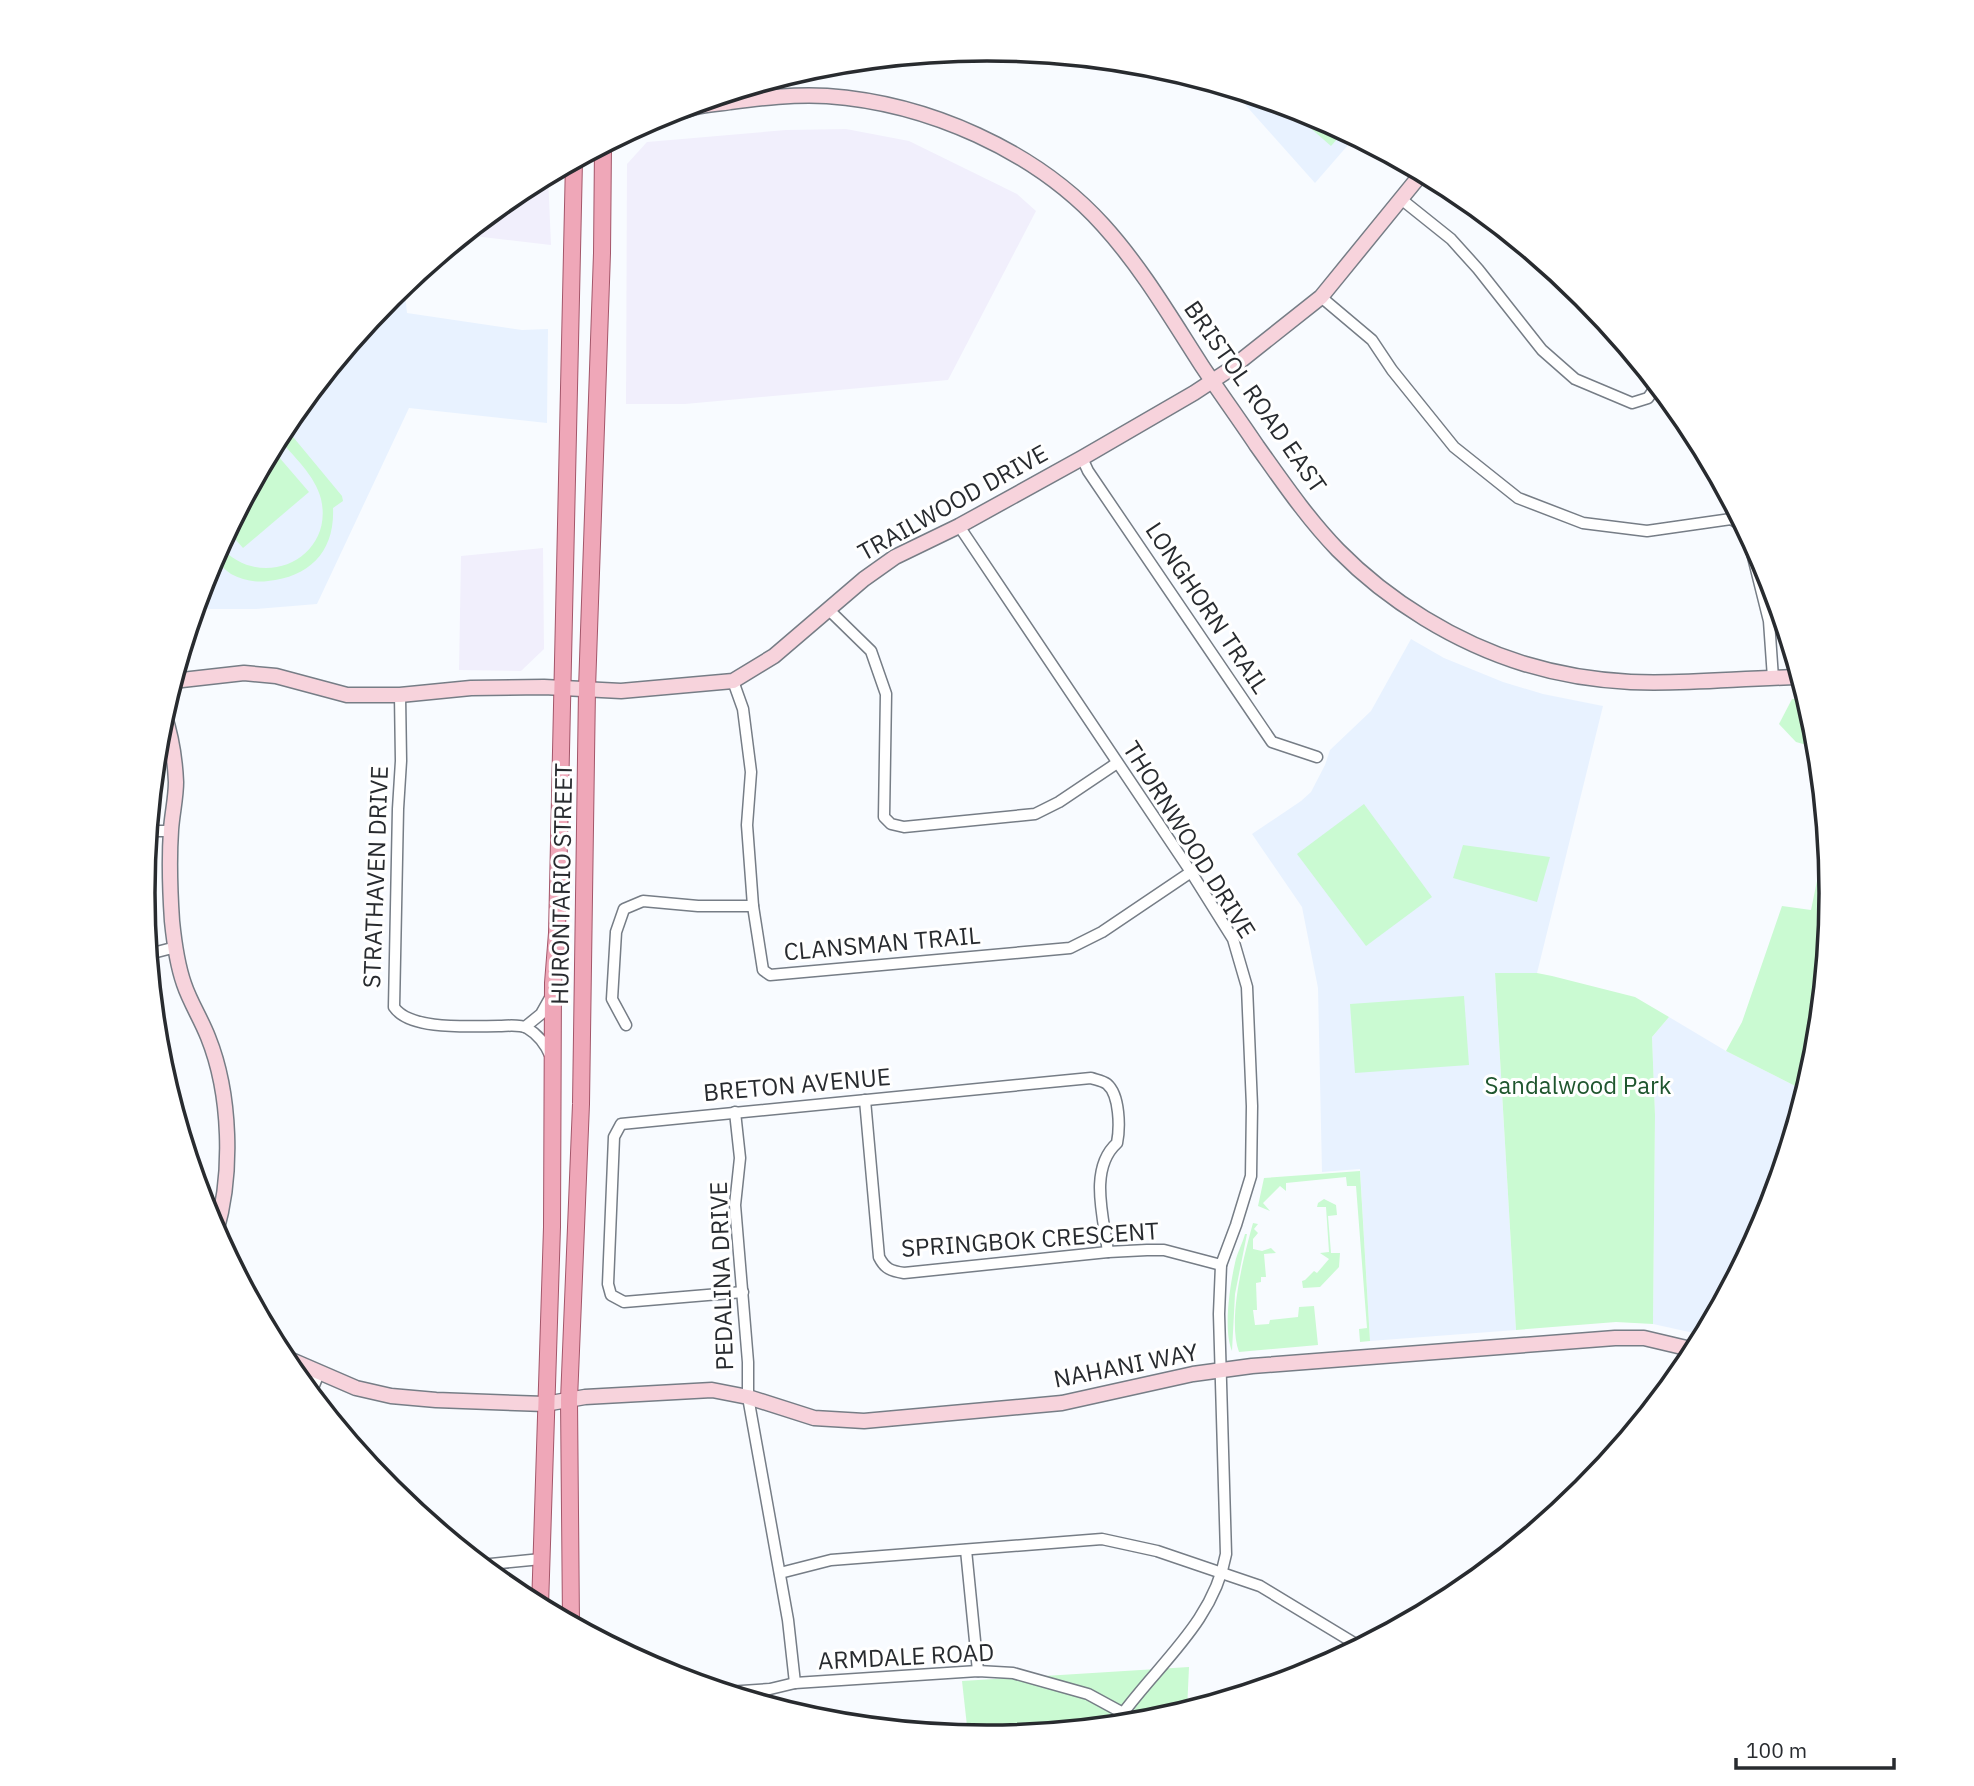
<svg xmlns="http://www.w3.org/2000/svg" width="1974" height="1786" font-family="'IBM Plex Sans',sans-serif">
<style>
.commercial{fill:#f1effc}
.built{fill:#e8f2ff}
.green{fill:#cafad2}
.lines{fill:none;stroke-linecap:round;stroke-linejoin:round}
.street-casing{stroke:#767d86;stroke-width:13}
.secondary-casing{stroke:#767d86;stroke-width:17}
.primary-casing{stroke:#a3566a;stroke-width:18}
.street{stroke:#fff;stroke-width:10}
.secondary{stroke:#f7d3dc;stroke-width:14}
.primary{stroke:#efa7b8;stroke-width:16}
.labels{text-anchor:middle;stroke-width:6;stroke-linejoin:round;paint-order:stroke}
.street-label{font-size:24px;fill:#282b2f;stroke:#fff}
.park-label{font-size:24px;fill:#1f562e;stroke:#fff}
.rim{fill:none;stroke:#282b2f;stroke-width:3.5}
</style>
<rect width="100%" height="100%" fill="#f8fbff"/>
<!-- commercial -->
<g class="commercial">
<polygon points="846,129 909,141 1017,194 1036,211 948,380 685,404 626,404 627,164 647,142 786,130"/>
<polygon points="548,175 551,245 465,235 518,191"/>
<polygon points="543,548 544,649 521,671 459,670 461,556"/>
</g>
<!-- built -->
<g class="built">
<polygon points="1232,90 1310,113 1355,137 1315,183"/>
<polygon points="404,285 407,313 522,330 548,329 547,423 409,408 317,604 256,609 203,609 199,599 207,570 285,424 390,296"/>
<polygon points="1411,639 1444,658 1503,682 1543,694 1603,706 1537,973 1495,974 1516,1330 1370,1341 1360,1169 1322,1172 1318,988 1302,907 1252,834 1301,801 1311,792 1325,765 1330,750 1371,711"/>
<polygon points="1669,1017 1726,1051 1805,1091 1767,1216 1703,1335 1653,1324 1655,1115 1652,1037"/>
</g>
<!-- green -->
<g class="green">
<polygon points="1285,106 1310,113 1344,131 1331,146"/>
<path d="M284 426 342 496 343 501 333 508C335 551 310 577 268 581 256 583 242 580 231 574 225 570 220 564 214 560L220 546C260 593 335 559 321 499 315 475 293 456 278 438Z"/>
<polygon points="272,449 309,492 243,548 228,531"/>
<polygon points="1792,699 1806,699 1815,729 1817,748 1796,742 1779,724"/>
<polygon points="1364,804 1432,897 1366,946 1297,854"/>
<polygon points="1826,837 1831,893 1815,1058 1805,1091 1726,1051 1742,1022 1782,906 1811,910"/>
<polygon points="1463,845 1550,857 1537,902 1453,878"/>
<polygon points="1495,973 1537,973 1552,976 1635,997 1669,1017 1652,1037 1655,1115 1653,1324 1616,1322 1516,1330"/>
<polygon points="1464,996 1469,1065 1355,1073 1350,1004"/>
<polygon points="1360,1171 1370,1341 1360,1342 1359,1329 1367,1328 1356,1186 1347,1186 1346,1177 1286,1183 1286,1191 1280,1186 1263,1203 1270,1211 1258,1206 1264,1178"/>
<polygon points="1324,1199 1336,1205 1337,1215 1328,1216 1331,1253 1340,1253 1339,1267 1320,1287 1303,1288 1302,1281 1305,1280 1314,1271 1317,1273 1329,1259 1320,1253 1329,1252 1326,1207 1317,1207 1318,1203"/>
<path d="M1253 1223 1258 1224 1254 1229 1258 1233 1253 1239V1249L1262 1251 1271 1248 1276 1253 1264 1254 1266 1277H1261V1282L1256 1283 1257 1310H1253L1255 1325 1269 1324 1270 1320 1298 1317 1299 1307 1314 1306 1318 1345 1239 1352C1227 1319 1244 1256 1253 1223Z"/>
<path d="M1245 1234H1247L1235 1294 1232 1351C1223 1330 1230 1285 1235 1263 1237 1253 1242 1245 1245 1234Z"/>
<polygon points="1189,1667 1187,1710 1151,1721 987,1737 968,1735 962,1681"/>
</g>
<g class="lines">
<defs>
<g id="street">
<polyline points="1401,199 1451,239 1478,269 1542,350 1575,379 1632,403 1648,398 1657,385"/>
<polyline points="1321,297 1372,340 1392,370 1454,447 1518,498 1583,523 1647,531 1731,519 1741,525 1748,537 1769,621 1773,678"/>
<polyline points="1082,458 1088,471 1272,742 1317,757"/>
<path d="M959 526 1191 872 1233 939 1247 987 1252 1106 1251 1176 1236 1225 1221 1265 1219 1314 1226 1554C1213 1625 1154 1667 1115 1724"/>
<polyline points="829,610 871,651 886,694 884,817 891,824 904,827 1035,814 1059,802 1117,763"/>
<polyline points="733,681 743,709 751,772 747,825 753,906 763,970 770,975 1070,948 1102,932 1191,872"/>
<path d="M400 695 401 761 398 809 394 1007C410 1031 472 1026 499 1026 507 1026 519 1024 527 1028 539 1035 546 1045 551 1057"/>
<polyline points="149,831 171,831"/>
<polyline points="149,954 176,947"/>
<polyline points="626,1025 612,999 616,932 624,909 643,901 698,906 753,906"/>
<polyline points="525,1027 541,1014 550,998"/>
<path d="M865 1100 879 1257C885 1269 891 1271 904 1273L1108 1252 1147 1250H1164L1221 1265"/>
<polyline points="735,1112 740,1158 735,1205 748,1362 748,1397 788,1620 795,1683"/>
<path d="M743 1292 624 1302 611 1295 608 1284 614 1137 621 1124 1091 1078C1097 1080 1103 1081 1107 1084 1120 1095 1120 1128 1117 1143 1088 1169 1104 1219 1108 1252"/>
<polyline points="311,1393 319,1373"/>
<polyline points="966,1550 978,1671"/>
<polyline points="481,1565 541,1559"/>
<polyline points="780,1573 831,1560 1102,1539 1157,1551 1260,1586 1359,1646"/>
<polyline points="727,1692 770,1689 795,1683 978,1671 1013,1673 1088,1694 1123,1713"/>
</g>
<g id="secondary">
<path d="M663 114C675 113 684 111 696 107 707 104 719 104 730 102 762 98 794 94 827 96 927 103 1035 150 1103 225 1142 268 1171 318 1202 366 1220 393 1239 419 1257 446 1282 481 1307 518 1338 550 1388 601 1456 643 1525 664 1623 694 1700 679 1799 677"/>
<polyline points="173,681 244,673 276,676 347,695 400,695 471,688 544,687 621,691 733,681 774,656 864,579 895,557 959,526 1082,458 1194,393 1229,370 1321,297 1422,173"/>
<path d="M164 714C171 735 175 759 176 782 176 798 172 814 171 830 169 859 170 891 172 921 174 941 177 964 184 984 190 1002 201 1019 208 1037 231 1094 233 1174 216 1232"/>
<polyline points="282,1356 356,1388 391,1396 436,1400 545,1404 585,1397 712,1390 748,1397 814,1418 864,1421 1062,1403 1193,1374 1252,1366 1615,1338 1644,1338 1695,1350"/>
</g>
<g id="primary">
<polyline points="540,1607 552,1227 553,983 557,933 574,161"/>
<polyline points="571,1623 569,1400 581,1104 587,689 602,253 603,146"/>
</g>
</defs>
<!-- street casing -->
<use href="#street" class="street-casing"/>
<!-- secondary casing -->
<use href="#secondary" class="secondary-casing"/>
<!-- primary casing -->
<use href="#primary" class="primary-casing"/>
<!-- street -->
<use href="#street" class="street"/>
<!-- secondary -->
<use href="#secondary" class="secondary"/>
<!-- primary -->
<use href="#primary" class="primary"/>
</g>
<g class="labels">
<!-- street labels -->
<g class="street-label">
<text transform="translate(1255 397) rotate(55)" y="8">BRISTOL ROAD EAST</text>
<text transform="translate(953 503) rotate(-29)" y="8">TRAILWOOD DRIVE</text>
<text transform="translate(1207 608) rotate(56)" y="8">LONGHORN TRAIL</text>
<text transform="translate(1189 840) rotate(58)" y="8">THORNWOOD DRIVE</text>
<text transform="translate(376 877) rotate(-88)" y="8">STRATHAVEN DRIVE</text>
<text transform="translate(562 884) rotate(-89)" y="8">HURONTARIO STREET</text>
<text transform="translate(882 944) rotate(-5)" y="8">CLANSMAN TRAIL</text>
<text transform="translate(797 1085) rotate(-5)" y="8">BRETON AVENUE</text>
<text transform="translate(1030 1240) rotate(-4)" y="8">SPRINGBOK CRESCENT</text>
<text transform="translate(722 1276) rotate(-92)" y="8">PEDALINA DRIVE</text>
<text transform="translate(1126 1366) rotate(-11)" y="8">NAHANI WAY</text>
<text transform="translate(906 1657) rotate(-3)" y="8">ARMDALE ROAD</text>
</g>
<!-- park labels -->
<g class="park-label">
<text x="1578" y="1094">Sandalwood Park</text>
</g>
</g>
<!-- crop -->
<path d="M0 0H1974V1786H0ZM155 893a832 832 0 1 1 1664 0a832 832 0 1 1-1664 0Z" fill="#fff" fill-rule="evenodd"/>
<path class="rim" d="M155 893a832 832 0 1 1 1664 0a832 832 0 1 1-1664 0Z"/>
<!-- scale -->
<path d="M1736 1758v10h158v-10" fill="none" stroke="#282b2f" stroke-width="3.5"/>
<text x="1746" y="1758" font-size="21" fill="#282b2f" stroke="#ffffff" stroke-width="5" paint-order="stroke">100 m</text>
</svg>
